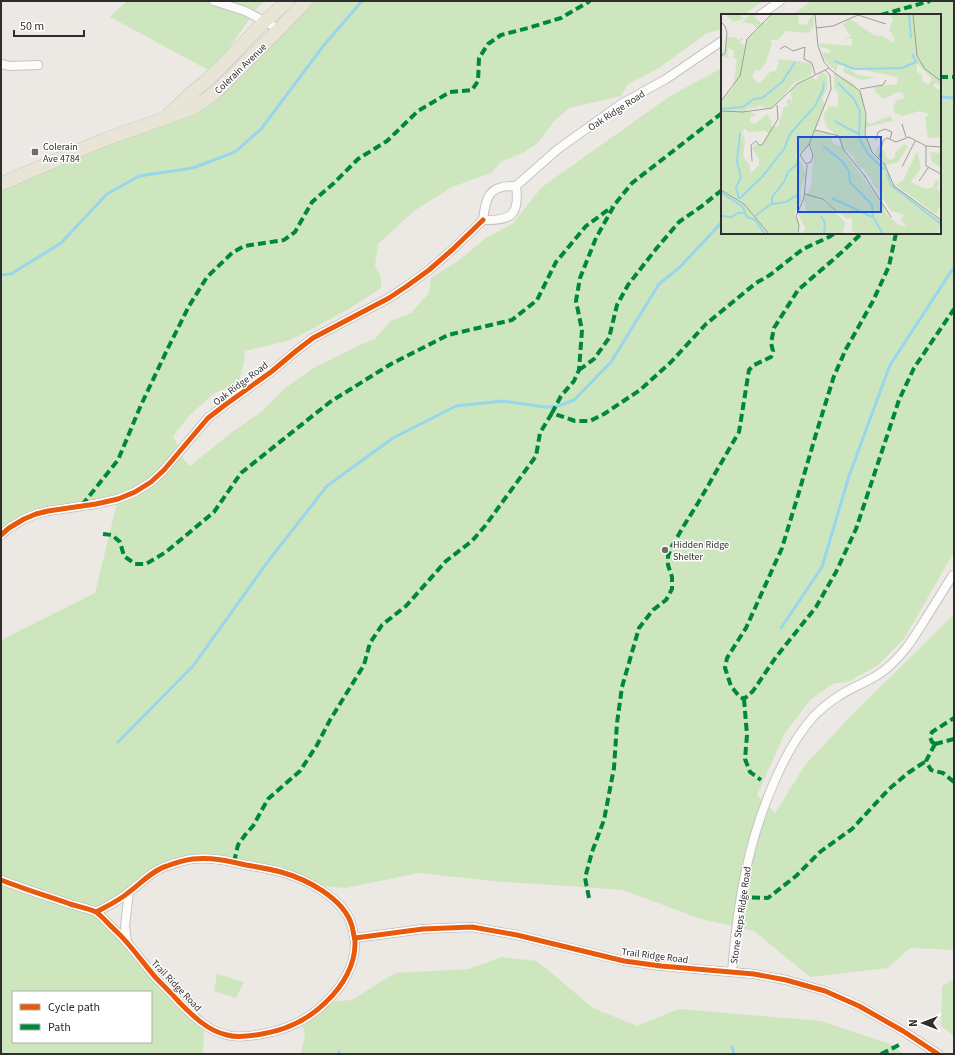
<svg xmlns="http://www.w3.org/2000/svg" width="955" height="1055" font-family="'Source Sans 3',sans-serif">
<style>
.green{fill:#cee6be;fill-rule:evenodd}
.lines{fill:none;stroke-linecap:round;stroke-linejoin:round}
.stream{stroke:#99d6ec;stroke-width:3}
.minor-casing{stroke:#c5c4c5;stroke-width:10}
.primary-casing{stroke:#c6c5c4;stroke-width:14}
.minor{stroke:#fcfcfb;stroke-width:8}
.primary{stroke:#e8e4d6;stroke-width:13}
.quiet{stroke:#00873e;stroke-width:4;stroke-dasharray:8 4;stroke-linecap:butt}
.cycleway-casing{stroke:#fff;stroke-width:8}
.cycleway{stroke:#e8590c;stroke-width:5}
.poi-dot{fill:#706f6e;stroke:#fff;stroke-width:1.5}
.labels{text-anchor:middle;stroke-width:3;stroke-linejoin:round;paint-order:stroke}
.street-label{font-size:10px;fill:#2e2e2e;stroke:#fff}
.poi-label{font-size:10px;fill:#2e2e2e;stroke:#fff;text-anchor:start}
.inset-river{fill:none;stroke:#99d6ec;stroke-width:2}
.inset-road{fill:none;stroke:#a09e9b;stroke-width:1}
.view{fill:#1d4ed8;fill-opacity:0.15;stroke:#1d4ed8;stroke-width:2}
.inset-edge{fill:none;stroke:#2e2e2e;stroke-width:2}
</style>
<rect width="100%" height="100%" fill="#ece8e4"/>
<!-- green -->
<g class="green">
<polygon points="127,1 265,1 257,8 212,72 110,17"/>
<path d="M306 1H763L743 15H722V29L707 33 659 68 628 84 621 96 569 108 554 121 539 142 524 152 501 162 491 173 452 187 414 211 378 244 375 266 381 278V288L349 309 291 340 245 351 244 362 239 382 213 394 190 415 173 436 184 460 190 466 231 433 261 412 284 389 313 368 360 345 375 339 390 321 411 313 429 293 431 278 459 260 486 238 512 224 542 187 670 96 722 68V233H940V15H792L811 1H954V552L904 639 878 665 850 681 832 684 810 700 785 733 757 795 775 813 805 765 850 717 954 614V950L910 948 888 968 810 977 754 931 701 919 623 890 493 881 419 873 345 888 313 885 297 878 206 859 164 867 96 912 204 1024 203 1054H1V640L95 593 118 499 36 514 1 535V184L191 109ZM13 992H151V1042H13Z"/>
<polygon points="502,957 537,961 593,1008 637,1026 679,1009 821,1021 890,1044 904,1054 301,1054 305,1036 302,1020 326,1002 352,1000 395,973 469,969"/>
<polygon points="217,974 244,982 236,998 214,991"/>
<polygon points="954,979 954,1036 941,1026 942,986"/>
</g>
<g class="lines">
<!-- stream -->
<g class="stream">
<polyline points="940,97 954,98"/>
<polyline points="1,275 11,274 61,243 107,194 139,176 193,168 235,152 261,129 324,45 362,1"/>
<polyline points="781,628 822,567 849,476 890,365 954,267"/>
<polyline points="118,742 193,666 269,560 327,486 393,438 456,406 503,401 544,407 555,407 574,400 611,362 659,284 680,267 722,222"/>
<polyline points="732,1047 734,1054"/>
<polyline points="339,1052 340,1054"/>
</g>
<defs>
<g id="minor">
<polyline points="214,1 245,11 279,29"/>
<polyline points="760,15 780,1"/>
<polyline points="1,64 10,66 38,65"/>
<path d="M516 186C520 215 511 221 483 220 486 196 489 185 516 186L558 149 621 104 666 79 722 41"/>
<polyline points="1,535 9,528 24,519 36,514 48,511 96,504 118,499 135,492 151,482 164,470 208,418 225,405 271,372 296,351 313,338 389,298 407,286 429,270 452,250 483,220"/>
<path d="M1 880C24 889 47 896 70 904 77 906 90 909 96 912 102 916 110 926 116 931 131 945 142 962 156 978 164 986 172 994 180 1003 193 1016 208 1031 227 1035 237 1038 251 1036 262 1034 286 1030 309 1019 326 1002 343 986 356 964 355 941 354 936 353 931 352 926 344 898 306 879 281 872 269 869 258 867 246 865 229 861 211 857 193 859 184 860 175 863 167 866 153 870 140 884 129 892 119 901 107 906 96 912"/>
<polyline points="355,938 423,929 472,927 517,935 624,961 661,966 754,974 786,980 825,991 859,1006 903,1031 938,1054"/>
<polyline points="127,942 125,926 129,892"/>
<path d="M732 972C737 905 748 839 776 778 786 755 797 735 814 716 822 708 832 700 842 694 855 686 870 681 882 672 902 657 913 639 926 618 935 604 944 589 953 575"/>
</g>
<g id="primary">
<polyline points="168,115 187,97 205,82 221,67 265,21 288,1"/>
<polyline points="1,184 106,139 191,109 214,94 279,29 306,1"/>
</g>
</defs>
<!-- minor casing -->
<use href="#minor" class="minor-casing"/>
<!-- primary casing -->
<use href="#primary" class="primary-casing"/>
<!-- minor -->
<use href="#minor" class="minor"/>
<!-- primary -->
<use href="#primary" class="primary"/>
<!-- quiet -->
<g class="quiet">
<polyline points="881,15 930,1"/>
<polyline points="940,77 954,77"/>
<polyline points="722,113 632,183 615,204 596,238 580,278 576,301 582,330 579,370 574,381 561,396 552,413 575,421 590,421 604,414 640,390 671,362 706,324 756,283 770,275 785,263 803,249 829,237 835,233"/>
<polyline points="896,233 889,266 873,301 846,349 834,376 816,434 799,492 782,548 746,628 727,658 725,668 731,686 739,696 744,699 753,691 776,657 816,607 836,572 856,529 899,400 914,368 954,309"/>
<polyline points="579,370 594,359 609,338 617,305 628,285 656,249 679,222 702,206 722,190"/>
<polyline points="82,505 118,460 141,405 168,348 189,306 207,277 232,253 244,246 284,240 295,232 312,202 334,183 358,159 387,141 418,111 450,92 472,90 478,81 479,58 488,44 501,35 528,28 561,18 590,1"/>
<polyline points="103,534 112,535 120,542 124,556 135,564 146,564 166,552 214,512 241,473 330,402 391,364 448,335 512,320 537,300 556,262 586,226 612,207"/>
<polyline points="744,699 747,735 745,759 750,772 761,780"/>
<polyline points="935,744 926,761 931,770 943,773 954,782"/>
<polyline points="935,744 932,742 930,737 932,732 954,718"/>
<polyline points="935,744 954,739"/>
<polyline points="234,862 238,845 245,835 253,826 268,799 300,771 317,745 330,720 364,665 370,643 382,625 406,606 446,561 472,541 485,526 536,456 540,433 552,413"/>
<polyline points="740,897 768,898 796,876 820,852 852,829 889,789 908,773 926,761"/>
<polyline points="589,898 585,878 592,852 604,820 614,768 617,723 622,687 639,628 653,610 666,600 672,589 672,577 668,565 668,556 671,548 683,527 698,503 739,432 749,370 754,365 771,357 773,351 771,343 774,328 798,290 842,252 862,233"/>
<polyline points="881,1054 901,1044"/>
</g>
<defs>
<g id="cycleway">
<polyline points="1,535 9,528 24,519 36,514 48,511 96,504 118,499 135,492 151,482 164,470 208,418 225,405 271,372 296,351 313,338 389,298 407,286 429,270 452,250 483,220"/>
<path d="M1 880C24 889 47 896 70 904 77 906 90 909 96 912 102 916 110 926 116 931 131 945 142 962 156 978 164 986 172 994 180 1003 193 1016 208 1031 227 1035 237 1038 251 1036 262 1034 286 1030 309 1019 326 1002 343 986 356 964 355 941 354 936 353 931 352 926 344 898 306 879 281 872 269 869 258 867 246 865 229 861 211 857 193 859 184 860 175 863 167 866 153 870 140 884 129 892 119 901 107 906 96 912"/>
<polyline points="355,938 423,929 472,927 517,935 624,961 661,966 754,974 786,980 825,991 859,1006 903,1031 938,1054"/>
</g>
</defs>
<!-- cycleway casing -->
<use href="#cycleway" class="cycleway-casing"/>
<!-- cycleway -->
<use href="#cycleway" class="cycleway"/>
</g>
<!-- markers -->
<g class="poi-dot">
<rect x="31" y="148" width="8" height="8" rx="2"/>
<circle cx="665" cy="550" r="4"/>
</g>
<g class="labels">
<!-- street labels -->
<g class="street-label">
<text transform="translate(240 68) rotate(-44)" y="4">Colerain Avenue</text>
<text transform="translate(616 110) rotate(-33)" y="4">Oak Ridge Road</text>
<text transform="translate(240 383) rotate(-37)" y="4">Oak Ridge Road</text>
<text transform="translate(740 915) rotate(-82)" y="4">Stone Steps Ridge Road</text>
<text transform="translate(655 955) rotate(7)" y="4">Trail Ridge Road</text>
<text transform="translate(177 985) rotate(46)" y="4">Trail Ridge Road</text>
</g>
<!-- poi labels -->
<g class="poi-label">
<text x="43" y="150">Colerain<tspan x="43" dy="12">Ave 4784</tspan></text>
<text x="673" y="548">Hidden Ridge<tspan x="673" dy="12">Shelter</tspan></text>
</g>
</g>
<!-- overview -->
<g transform="translate(721 14)">
<rect width="220" height="220" fill="#ece8e4"/>
<path d="M5 0H20L22 5 12 8ZM30 0H36L34 4 40 9H45L51 0H77L78 10 85 11 92 0 93 13 90 14 89 19 65 17 57 26H49L51 30 45 48 39 57 35 56 31 62 35 67 39 69 49 58 55 57 58 45 90 49 91 57 90 61 72 70 52 93 45 94 37 91V93L26 95 24 99 29 97 35 101 29 104V108L34 110 46 100 51 108 50 112 57 113 63 93 67 92 65 87 68 85 72 87 69 78 75 71 91 63 95 66 100 58 106 61 107 73 101 85 104 90 94 116 107 118 113 130 120 132 118 124 106 113 102 102 108 92 117 93V79L113 74V59L133 70 141 80 145 107 149 110 169 102 172 107 145 113 143 117 151 138 164 150 154 139 158 131 164 138 165 143 169 146 174 143V139L183 130 187 132 177 148 165 151 170 169 220 207 217 220H135L131 216V205L128 203V206L110 194 105 186 98 182 124 208 122 220H79L85 215 77 200 79 197 85 198 83 186 90 172 93 138 88 131 80 139H75V144L81 148 85 162 80 173V187L73 201 78 209 76 220H0V87L12 74 16 45 12 44 13 37 8 34 6 39 8 44 0 42 4 38 5 24 15 23 17 26 22 23 19 29 24 32 27 24 38 15 31 10 21 8ZM23 114 28 118 44 117 47 119 41 132 36 129 31 134 38 146V151L29 160V152L22 142 24 127 22 119 21 124 20 122ZM126 136 132 142 137 153 143 155 169 196 183 201 179 206 186 213 178 211 165 200 162 190 123 138ZM166 0H220V71L214 69 212 72 220 77V123L207 124 204 105 208 100 199 97 181 102 174 99 172 92 175 87 183 84 182 79 176 78 163 85 155 79 153 73 176 70 177 63 138 55 129 56 135 60 153 64 140 66 122 58 123 52 117 51 115 58 104 46 101 39H109V35L99 33 98 29 131 32V25L122 24 130 23 122 10 129 5 153 21 161 22 173 29V23L168 16 172 4ZM196 49 211 65 208 71 201 67V61L196 58ZM196 137 200 154 190 168 206 175 212 173 215 166 218 167 216 175 220 178V194L217 193 216 201 172 169 176 170 182 167ZM209 138 220 139V153L211 148Z" fill="#cee6be" fill-rule="evenodd"/>
<path class="inset-river" d="M188 0 190 24M113 47 134 55 181 54 195 48 191 40M117 69 133 85 139 97 138 124 148 141 164 156M0 95 22 93 33 85 41 84 61 68 74 48M113 107 138 120M102 132 122 148 128 158 129 168 151 191 152 203 162 220M166 159 170 171 220 210M0 178 22 193 26 203 34 206 44 220M111 184 151 203M18 185 41 163 63 135 69 120 94 92 102 76 103 68M18 185 15 174 20 163 16 148 19 119M51 190V183L63 168 67 158 77 149M0 202 10 203 17 199H25M34 202 50 190 65 188 78 180M100 202 104 209 103 220"/>
<path class="inset-road" d="M94 0 97 32 103 48 111 57 139 77 145 100 144 120 151 138 163 150M192 0 196 42 204 55 220 67M0 8 4 12 6 19 4 39 0 42M95 14 112 12 137 1 165 10M59 35 64 32 72 37 84 33 83 45 91 49 94 60M139 75 162 71 165 66M0 87 19 62 26 25 51 0M0 97 22 98 51 94 76 70 108 54M181 110 185 123M94 116 118 122 122 135 143 161M155 126 157 118 164 115 171 118 169 125M88 130 92 141 90 148 85 150 79 141 88 130 110 75 109 61 104 56M205 132V152L220 160M158 144 162 127 166 124 175 128 188 123 205 132 220 133M31 147 30 131 35 127 38 131H41L57 105 56 91M163 149 173 172 220 206M181 153 194 127M145 163 143 161 170 203M198 167 207 154M0 176 23 190 48 220M84 180 102 185 115 197M77 220 78 211 75 202 83 184 86 151"/>
<path class="view" d="M77 123H160V198H77Z"/>
<rect width="220" height="220" class="inset-edge"/>
</g>
<!-- border -->
<rect width="955" height="1055" fill="none" stroke="#2e2e2e" stroke-width="4"/>
<!-- legend -->
<rect x="12" y="991" width="140" height="52" fill="#ffffff" stroke="#ababab"/>
<rect x="20" y="1004" width="20" height="6" fill="#e8590c" stroke="#ababab"/>
<text x="48" y="1011" font-size="12" fill="#2e2e2e">Cycle path</text>
<rect x="20" y="1024" width="20" height="6" fill="#00873e" stroke="#ababab"/>
<text x="48" y="1031" font-size="12" fill="#2e2e2e">Path</text>
<!-- north arrow -->
<g transform="translate(923 1023) rotate(270)" stroke="#ffffff" stroke-width="3" paint-order="stroke">
<path d="M0-3L7 15L0 10L-7 15Z" fill="#2e2e2e"/>
<text y="-6" font-size="11" font-weight="bold" text-anchor="middle" fill="#2e2e2e">N</text>
</g>
<!-- scale -->
<path d="M14 30v6h70v-6" fill="none" stroke="#2e2e2e" stroke-width="2"/>
<text x="20" y="30" font-size="12" fill="#2e2e2e" stroke="#ffffff" stroke-width="3" paint-order="stroke">50 m</text>
</svg>
